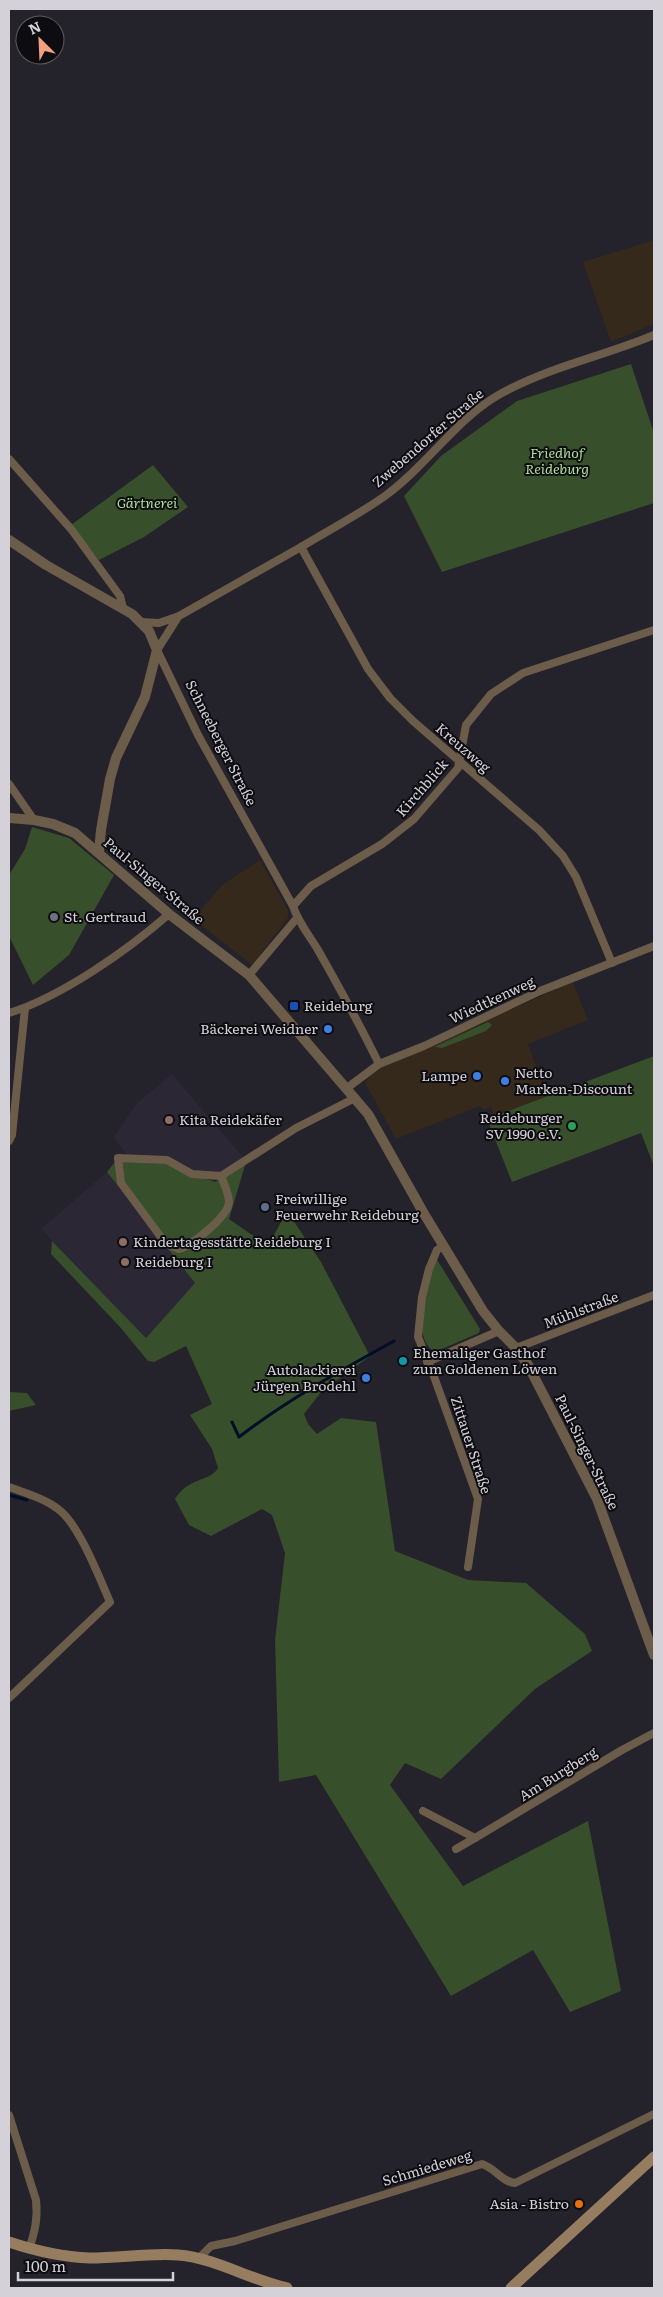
<svg xmlns="http://www.w3.org/2000/svg" width="663" height="2297" font-family="Literata,serif">
<style>
.commercial{fill:#34291a}
.built{fill:#2b2735}
.green{fill:#374f2b}
.lines{fill:none;stroke-linecap:round;stroke-linejoin:round}
.stream{stroke:#000e27;stroke-width:3}
.minor{stroke:#6c5d4b;stroke-width:8}
.tertiary{stroke:#6c5d4b;stroke-width:10}
.secondary{stroke:#967d60;stroke-width:11}
.worship-dot{fill:#6b7280;stroke:#0d0c10;stroke-width:2}
.transit-dot{fill:#1a4fb4;stroke:#0d0c10;stroke-width:2}
.shop-dot{fill:#3f7fe0;stroke:#0d0c10;stroke-width:2}
.education-dot{fill:#8d6e63;stroke:#0d0c10;stroke-width:2}
.leisure-dot{fill:#2e9e5b;stroke:#0d0c10;stroke-width:2}
.service-dot{fill:#5c6f8a;stroke:#0d0c10;stroke-width:2}
.culture-dot{fill:#0f9aa8;stroke:#0d0c10;stroke-width:2}
.food-dot{fill:#e8710a;stroke:#0d0c10;stroke-width:2}
.labels{text-anchor:middle;stroke-width:4;stroke-linejoin:round;paint-order:stroke}
.street-label{font-size:14px;fill:#d4d2d8;stroke:#0d0c10}
.park-label{font-size:14px;font-style:italic;fill:#aede99;stroke:#0d0c10}
.poi-label{font-size:14px;fill:#d4d2d8;stroke:#0d0c10;text-anchor:start}
</style>
<rect width="100%" height="100%" fill="#24222a"/>
<!-- commercial -->
<g class="commercial">
<polygon points="654,240 654,324 611,342 583,262"/>
<polygon points="260,860 288,910 288,918 252,965 193,919 222,885"/>
<polygon points="573,982 588,1020 528,1044 547,1096 487,1119 493,1112 491,1107 483,1110 480,1106 396,1139 365,1083 372,1071"/>
</g>
<!-- built -->
<g class="built">
<polygon points="172,1074 243,1157 209,1183 129,1158 114,1137 137,1103"/>
<polygon points="107,1172 195,1283 146,1338 41,1229"/>
</g>
<!-- green -->
<g class="green">
<polygon points="631,364 654,433 654,503 442,572 404,496 441,456 517,401"/>
<polygon points="153,465 188,507 144,537 99,560 71,525"/>
<polygon points="32,827 69,838 114,875 69,955 33,985 9,936 9,875 25,849"/>
<polygon points="488,1022 492,1025 486,1031 442,1048 434,1047"/>
<polygon points="654,1056 654,1166 641,1133 512,1182 487,1119"/>
<path d="M118 1158 167 1160 192 1174 215 1182 246 1162 229 1219 268 1246 287 1211 321 1262 370 1356 322 1391 304 1414 308 1424 317 1434 341 1418 376 1422 395 1551 468 1580 526 1583 585 1634 592 1651 535 1689 441 1779 405 1763 390 1785 463 1886 588 1821 621 1991 570 2012 533 1950 451 1996 316 1775 279 1782 275 1640 285 1553 272 1515 262 1509 211 1536 189 1525 175 1499C188 1477 210 1482 218 1468L212 1449 190 1415 212 1404 186 1346 154 1362 148 1361 120 1327 51 1254 52 1241 146 1338 195 1283 107 1172Z"/>
<path d="M436 1258 480 1329 479 1333 435 1352C408 1336 429 1281 436 1258Z"/>
<polygon points="9,1392 27,1393 36,1405 9,1411"/>
</g>
<g class="lines">
<!-- stream -->
<g class="stream">
<path d="M232 1422 239 1437C287 1400 340 1371 394 1341"/>
<polyline points="9,1495 27,1500"/>
</g>
<!-- minor -->
<g class="minor">
<polyline points="9,459 71,529 120,596 123,608"/>
<polyline points="301,547 368,669 390,698 413,721 539,830 563,856 576,877 612,963"/>
<path d="M178 617 157 650 198 735 293 906C298 922 309 935 318 950 339 987 360 1025 379 1064"/>
<path d="M141 622 159 623 179 616C220 593 260 570 301 547 329 530 358 515 385 496 427 466 456 418 502 393 549 367 604 356 654 335"/>
<polyline points="9,784 34,820"/>
<polyline points="293,906 311,886 382,844 414,819 458,768 466,725 491,694 523,673 654,630"/>
<polyline points="249,975 297,918"/>
<path d="M9 1013C61 997 128 950 169 914"/>
<polyline points="347,1088 379,1064 424,1046 540,991 654,946"/>
<polyline points="9,1141 12,1135 25,1008"/>
<path d="M221 1176C224 1184 229 1194 229 1202 228 1217 192 1245 179 1249L166 1244 121 1183 118 1158 167 1160 192 1174 221 1176 296 1128 355 1098"/>
<polyline points="443,1246 437,1250 429,1269 422,1297 418,1337 432,1371 478,1499 468,1567"/>
<polyline points="516,1348 654,1295"/>
<polyline points="427,1362 499,1331"/>
<path d="M9 1487C25 1493 44 1498 58 1509 79 1524 99 1577 110 1602L9 1698"/>
<polyline points="423,1811 475,1838 622,1750 654,1733"/>
<polyline points="456,1849 475,1838"/>
<path d="M9 2115 36 2200C38 2218 35 2232 29 2249"/>
<path d="M198 2259 211 2246 235 2241 482 2164C495 2168 502 2182 515 2183L654 2114"/>
</g>
<!-- tertiary -->
<g class="tertiary">
<polyline points="9,540 46,565 132,614 149,631 157,650 145,697 116,758 110,779 101,830 99,852"/>
<polyline points="9,818 34,820 53,824 75,833 169,914 249,975 368,1114 423,1212 483,1311 499,1331 516,1348 528,1365 597,1499 654,1655"/>
</g>
<!-- secondary -->
<g class="secondary">
<path d="M9 2242C36 2251 62 2257 90 2258 120 2258 149 2253 178 2255 216 2258 250 2280 287 2288"/>
<polyline points="511,2288 654,2157"/>
</g>
</g>
<!-- markers -->
<circle class="worship-dot" cx="54" cy="917" r="5"/>
<rect class="transit-dot" x="289" y="1001" width="10" height="10" rx="2.5"/>
<g class="shop-dot">
<circle cx="328" cy="1029" r="5"/>
<circle cx="477" cy="1076" r="5"/>
<circle cx="505" cy="1081" r="5"/>
<circle cx="366" cy="1378" r="5"/>
</g>
<g class="education-dot">
<circle cx="169" cy="1120" r="5"/>
<circle cx="123" cy="1242" r="5"/>
<circle cx="125" cy="1262" r="5"/>
</g>
<circle class="leisure-dot" cx="572" cy="1126" r="5"/>
<circle class="service-dot" cx="265" cy="1207" r="5"/>
<circle class="culture-dot" cx="403" cy="1361" r="5"/>
<circle class="food-dot" cx="579" cy="2204" r="5"/>
<g class="labels">
<!-- street labels -->
<g class="street-label">
<text transform="translate(428 438) rotate(-41)" y="5">Zwebendorfer Straße</text>
<text transform="translate(221 743) rotate(63)" y="5">Schneeberger Straße</text>
<text transform="translate(463 748) rotate(41)" y="5">Kreuzweg</text>
<text transform="translate(422 788) rotate(-49)" y="5">Kirchblick</text>
<text transform="translate(154 881) rotate(40)" y="5">Paul-Singer-Straße</text>
<text transform="translate(492 1000) rotate(-25)" y="5">Wiedtkenweg</text>
<text transform="translate(581 1310) rotate(-21)" y="5">Mühlstraße</text>
<text transform="translate(471 1445) rotate(72)" y="5">Zittauer Straße</text>
<text transform="translate(587 1452) rotate(64)" y="5">Paul-Singer-Straße</text>
<text transform="translate(558 1774) rotate(-32)" y="5">Am Burgberg</text>
<text transform="translate(427 2168) rotate(-17)" y="5">Schmiedeweg</text>
</g>
<!-- park labels -->
<g class="park-label">
<text x="557" y="458">Friedhof<tspan x="557" dy="16">Reideburg</tspan></text>
<text x="147" y="508">Gärtnerei</text>
</g>
<!-- poi labels -->
<g class="poi-label">
<text x="64" y="922">St. Gertraud</text>
<text x="304" y="1011">Reideburg</text>
<text x="318" y="1034" text-anchor="end">Bäckerei Weidner</text>
<text x="515" y="1078">Netto<tspan x="515" dy="16">Marken-Discount</tspan></text>
<text x="467" y="1081" text-anchor="end">Lampe</text>
<text x="562" y="1123" text-anchor="end">Reideburger<tspan x="562" dy="16">SV 1990 e.V.</tspan></text>
<text x="179" y="1125">Kita Reidekäfer</text>
<text x="275" y="1204">Freiwillige<tspan x="275" dy="16">Feuerwehr Reideburg</tspan></text>
<text x="133" y="1247">Kindertagesstätte Reideburg I</text>
<text x="135" y="1267">Reideburg I</text>
<text x="413" y="1358">Ehemaliger Gasthof<tspan x="413" dy="16">zum Goldenen Löwen</tspan></text>
<text x="356" y="1375" text-anchor="end">Autolackierei<tspan x="356" dy="16">Jürgen Brodehl</tspan></text>
<text x="569" y="2209" text-anchor="end">Asia - Bistro</text>
</g>
</g>
<!-- border -->
<rect width="663" height="2297" fill="none" stroke="#d4d2d8" stroke-width="20"/>
<!-- north arrow -->
<g transform="translate(40 40) rotate(336)"><circle r="24" fill="#0d0c10" stroke="#5d5b60"/>
<path d="M0-4L9 19L0 12L-9 19Z" fill="#f2a080"/>
<text y="-8" font-size="14" font-weight="bold" text-anchor="middle" fill="#d4d2d8">N</text>
</g>
<!-- scale -->
<path d="M18 2272v8h155v-8" fill="none" stroke="#d4d2d8" stroke-width="2.5"/>
<text x="25" y="2272" font-size="15" fill="#d4d2d8" stroke="#0d0c10" stroke-width="4" paint-order="stroke">100 m</text>
</svg>
